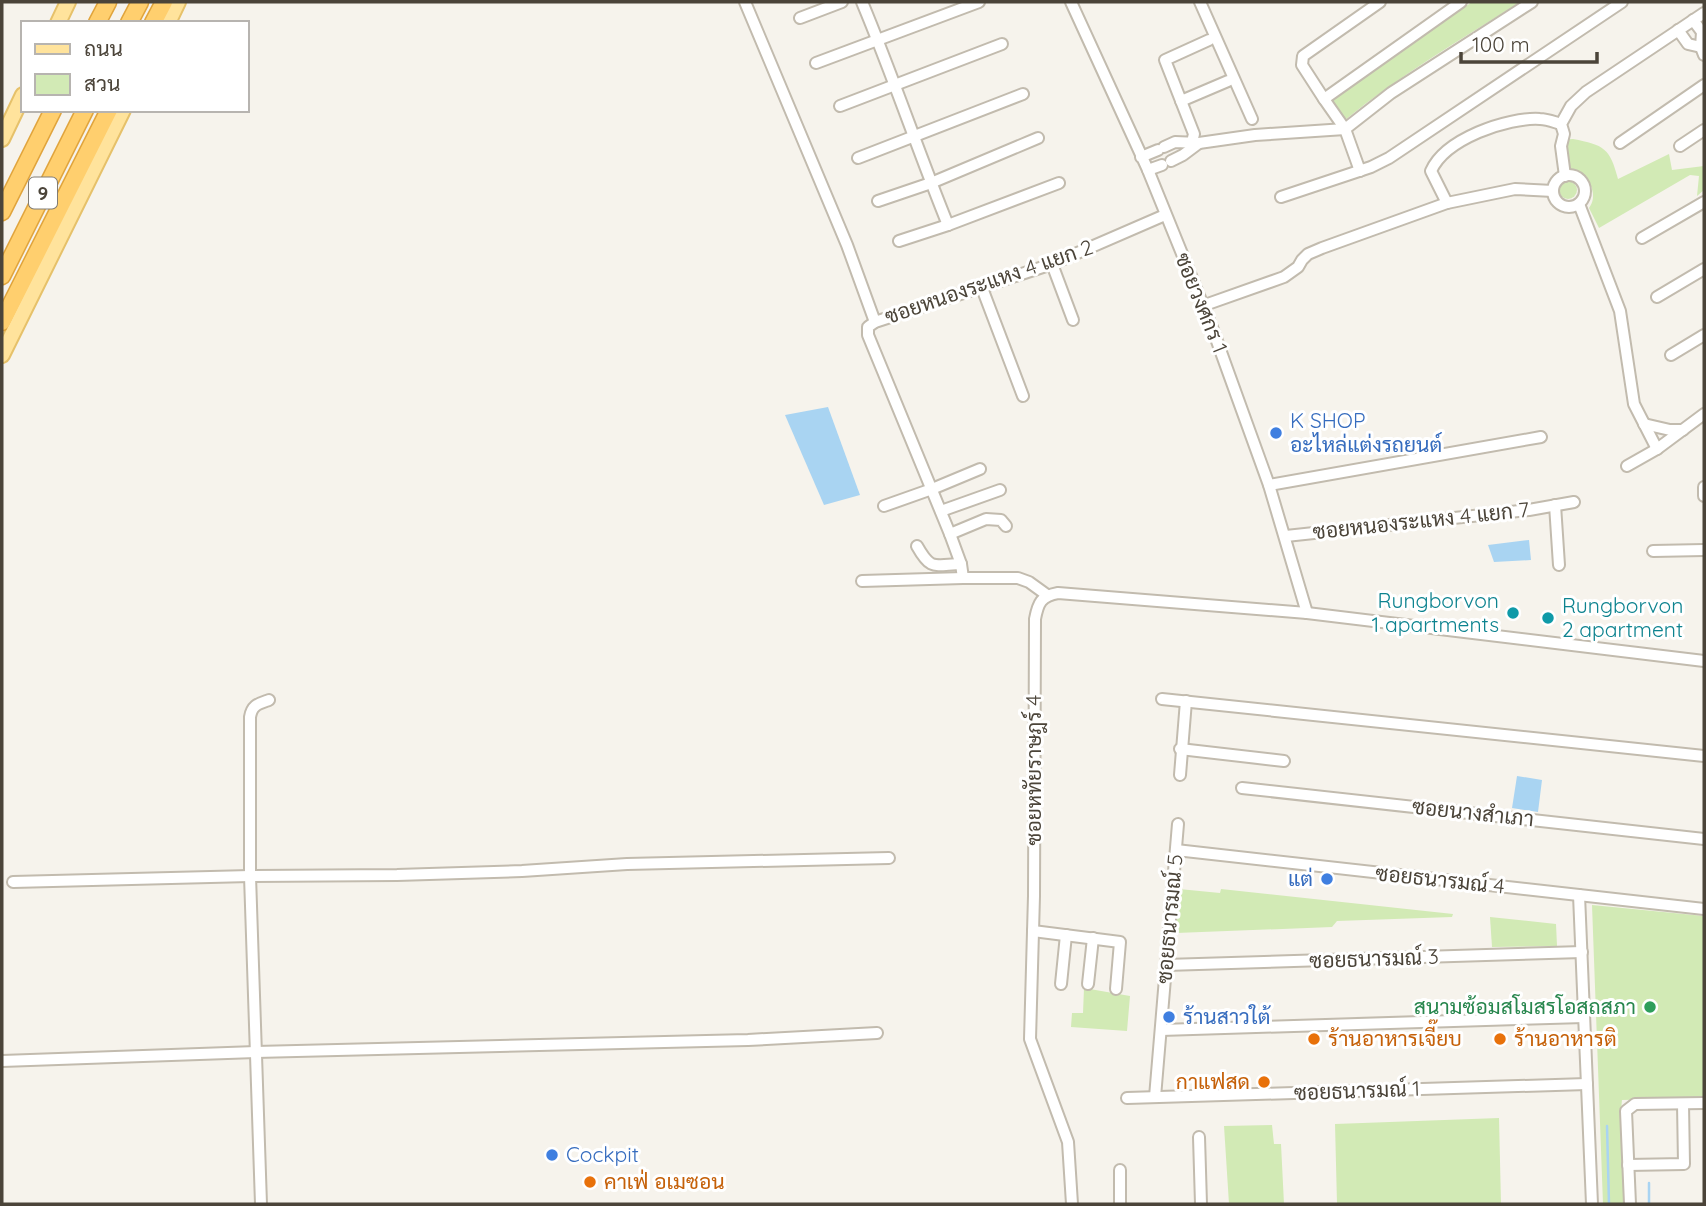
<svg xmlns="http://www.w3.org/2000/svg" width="1706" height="1206" font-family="Quicksand,Sarabun,sans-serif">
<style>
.green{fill:#d2eab5}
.water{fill:#a9d4f2}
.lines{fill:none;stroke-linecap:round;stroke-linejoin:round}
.stream{stroke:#a9d4f2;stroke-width:2.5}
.minor-casing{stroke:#c2bbae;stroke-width:14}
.major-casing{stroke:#e6c16a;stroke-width:18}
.highway-casing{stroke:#e0a43c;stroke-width:19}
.minor{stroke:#fff;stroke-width:10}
.major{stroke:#ffe39c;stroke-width:14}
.highway{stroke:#ffcf6e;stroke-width:16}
.shop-dot{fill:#3f7fe0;stroke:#fff;stroke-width:2.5}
.culture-dot{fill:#0f9aa8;stroke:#fff;stroke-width:2.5}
.leisure-dot{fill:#2e9e5b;stroke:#fff;stroke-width:2.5}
.food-dot{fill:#e8710a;stroke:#fff;stroke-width:2.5}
.labels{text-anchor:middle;stroke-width:6;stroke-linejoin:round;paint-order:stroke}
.shield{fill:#fff;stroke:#817c74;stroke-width:2}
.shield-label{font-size:19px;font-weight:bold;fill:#4b4439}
.street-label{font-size:21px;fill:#4b4439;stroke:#fff}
.shop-label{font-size:21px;fill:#366cbe;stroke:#fff;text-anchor:start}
.culture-label{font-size:21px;fill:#0d838f;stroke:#fff;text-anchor:end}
.leisure-label{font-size:21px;fill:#27864d;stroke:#fff;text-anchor:end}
.food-label{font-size:21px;fill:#c56008;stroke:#fff;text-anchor:start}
</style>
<rect width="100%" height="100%" fill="#f6f3ec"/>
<!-- green -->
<g class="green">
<path d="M1472 2H1520C1460 40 1400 75 1345 120L1328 99Z"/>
<path d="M1573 139C1604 145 1610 148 1618 179L1669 154 1672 170 1704 166V190L1697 196 1699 176 1690 175 1599 228 1589 208C1597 197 1592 187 1586 176L1562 172 1558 140Z"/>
<circle cx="1568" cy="190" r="9"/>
<polygon points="1179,889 1220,893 1221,889 1453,914 1452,917 1337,921 1332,927 1176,933"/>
<polygon points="1592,905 1704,916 1704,1098 1622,1100 1621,1110 1630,1204 1603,1204"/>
<polygon points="1490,917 1556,924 1557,946 1492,947"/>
<polygon points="1084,988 1130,996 1127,1031 1071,1027 1072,1013 1083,1013"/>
<polygon points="1499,1118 1501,1204 1337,1204 1335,1124"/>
<polygon points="1272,1125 1274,1144 1281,1144 1284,1204 1229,1204 1224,1126"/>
</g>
<!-- water -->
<g class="water">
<polygon points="828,407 860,495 824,505 785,415"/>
<polygon points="1529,540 1531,560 1494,562 1488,545"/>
<polygon points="1517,776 1542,780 1538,812 1512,808"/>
</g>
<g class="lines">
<!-- stream -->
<g class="stream">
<polyline points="1607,1126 1609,1204"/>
<polyline points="1649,1183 1649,1204"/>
</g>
<defs>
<g id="minor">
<polyline points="745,2 847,245 875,322"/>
<path d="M862 2C893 76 918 151 948 225"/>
<polyline points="1071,2 1148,170 1213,330 1269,485 1307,613"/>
<polyline points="1200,2 1252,119"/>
<polyline points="800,18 842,2"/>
<polyline points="1693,20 1702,32 1701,47 1704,55"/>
<polyline points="1678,30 1688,44 1701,47"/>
<polyline points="816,63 979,2"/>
<polyline points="1324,99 1302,65 1303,56 1380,2"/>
<polyline points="1181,101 1228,81"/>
<polyline points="840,106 1002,44"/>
<polyline points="1192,142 1194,134 1165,60 1209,40"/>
<polyline points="1620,143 1704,85"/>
<polyline points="1680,146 1704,130"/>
<polyline points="1164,147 1175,142 1199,143 1255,135 1345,129 1391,93 1532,2"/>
<polyline points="1141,157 1158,150"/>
<polyline points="858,158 1023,94"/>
<polyline points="1171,161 1183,155 1199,143"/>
<polyline points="1148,170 1162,165"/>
<polyline points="1360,171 1345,129 1324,99 1461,2"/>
<circle cx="1569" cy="191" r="16"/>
<polyline points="1565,176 1561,146 1564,134 1561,124 1571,106 1586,92 1704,13"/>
<polyline points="1281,197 1371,167 1389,158 1622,2"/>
<polyline points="878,201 931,183 1038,138"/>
<path d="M1447 203 1431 171C1445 139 1507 117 1540 119 1547 119 1554 122 1561 124"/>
<polyline points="1579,204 1620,311 1634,404 1657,449"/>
<polyline points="1642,238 1704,202"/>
<polyline points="899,241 948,225 1059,183"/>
<polyline points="1052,264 1073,320"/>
<polyline points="982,288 1023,396"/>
<polyline points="1657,297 1704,269"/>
<polyline points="1202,306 1284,277 1298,267 1302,260 1308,254 1322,248 1447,203 1515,189 1553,191"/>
<polyline points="1671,355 1704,335"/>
<polyline points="1644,424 1670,430 1683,430"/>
<polyline points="1627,466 1657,449 1704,414"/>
<polyline points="1269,485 1541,437"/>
<polyline points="1704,487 1704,496"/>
<polyline points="1555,505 1559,565"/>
<polyline points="884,506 932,489 980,469"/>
<polyline points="941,511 1000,490"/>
<polyline points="950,534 986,519 1001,520 1006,526"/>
<polyline points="1286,536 1529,510 1574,502"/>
<path d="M917 546C931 571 934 565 961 564"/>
<polyline points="1653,551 1704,550"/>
<polyline points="963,578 961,564 950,534 868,335 868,327 875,322 1052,264 1165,215"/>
<polyline points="862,581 963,578 1018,578 1029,582 1047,595"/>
<polyline points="1162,699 1704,756"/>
<polyline points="1180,749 1284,761"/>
<polyline points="1180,775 1186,701"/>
<polyline points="1242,788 1704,839"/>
<polyline points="1176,850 1704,909"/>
<polyline points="13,882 250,876 397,875 522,871 627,864 889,858"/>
<polyline points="1579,895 1592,1204"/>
<polyline points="1033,931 1120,942 1116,989"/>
<polyline points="1166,965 1582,952"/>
<polyline points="1061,984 1066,935"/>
<polyline points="1088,984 1093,938"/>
<polyline points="1161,1030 1584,1017"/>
<polyline points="2,1061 256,1052 748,1040 877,1033"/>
<polyline points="1155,1097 1178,824"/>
<polyline points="1127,1098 1587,1084"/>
<polyline points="1199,1137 1201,1204"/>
<polyline points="1628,1165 1684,1164 1683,1104"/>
<polyline points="1120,1170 1120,1204"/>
<path d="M261 1204 250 876V717C252 705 258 704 269 700"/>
<path d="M1072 1204 1068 1142 1030 1039 1034 896 1035 619C1038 603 1041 596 1058 593L1307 613 1704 661"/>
<polyline points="1630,1204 1626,1111 1635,1104 1704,1103"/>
</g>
<g id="major">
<polyline points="58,23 68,2"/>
<polyline points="168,23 178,2"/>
<polyline points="2,139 23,95"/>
<polyline points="2,355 123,110"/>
</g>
<g id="highway">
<polyline points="97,23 108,2"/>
<polyline points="129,23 140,2"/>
<polyline points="153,23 164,2"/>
<polyline points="2,212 53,110"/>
<polyline points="2,276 85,110"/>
<polyline points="2,322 109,110"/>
</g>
</defs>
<!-- minor casing -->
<use href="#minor" class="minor-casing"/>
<!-- major casing -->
<use href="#major" class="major-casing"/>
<!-- highway casing -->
<use href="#highway" class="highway-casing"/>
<!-- minor -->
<use href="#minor" class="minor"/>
<!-- major -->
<use href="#major" class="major"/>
<!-- highway -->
<use href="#highway" class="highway"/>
</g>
<!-- markers -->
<g class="shop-dot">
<circle cx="1276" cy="433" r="7"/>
<circle cx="1327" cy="879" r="7"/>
<circle cx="1169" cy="1017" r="7"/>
<circle cx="552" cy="1155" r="7"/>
</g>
<g class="culture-dot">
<circle cx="1513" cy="613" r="7"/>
<circle cx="1548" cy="618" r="7"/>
</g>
<circle class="leisure-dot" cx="1650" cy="1007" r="7"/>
<g class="food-dot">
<circle cx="1314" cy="1039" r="7"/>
<circle cx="1500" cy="1039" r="7"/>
<circle cx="1264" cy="1082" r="7"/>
<circle cx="590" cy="1182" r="7"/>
</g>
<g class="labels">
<!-- shield labels -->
<rect class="shield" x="29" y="177.5" width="28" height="31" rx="5"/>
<g class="shield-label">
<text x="43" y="200">9</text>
</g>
<!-- street labels -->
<g class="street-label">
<text transform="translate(989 282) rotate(-19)" y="7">ซอยหนองระแหง 4 แยก 2</text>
<text transform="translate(1201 303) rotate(68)" y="7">ซอยวงศกร 1</text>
<text transform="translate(1421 521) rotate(-6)" y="7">ซอยหนองระแหง 4 แยก 7</text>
<text transform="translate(1034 770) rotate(-90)" y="7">ซอยหทัยราษฎร์ 4</text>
<text transform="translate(1473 813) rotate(6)" y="7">ซอยนางสำเภา</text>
<text transform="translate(1440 880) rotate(6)" y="7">ซอยธนารมณ์ 4</text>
<text transform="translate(1170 919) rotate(-85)" y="7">ซอยธนารมณ์ 5</text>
<text transform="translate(1374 959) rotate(-2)" y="7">ซอยธนารมณ์ 3</text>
<text transform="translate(1357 1091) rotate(-2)" y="7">ซอยธนารมณ์ 1</text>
</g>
<!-- shop labels -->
<g class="shop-label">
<text x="1290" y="428">K SHOP<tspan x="1290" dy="24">อะไหล่แต่งรถยนต์</tspan></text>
<text x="1313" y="886" text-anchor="end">แต่</text>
<text x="1183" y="1024">ร้านสาวใต้</text>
<text x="566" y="1162">Cockpit</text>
</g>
<!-- culture labels -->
<g class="culture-label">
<text x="1499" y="608">Rungborvon<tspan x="1499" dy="24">1 apartments</tspan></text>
<text x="1562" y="613" text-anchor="start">Rungborvon<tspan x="1562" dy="24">2 apartment</tspan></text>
</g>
<!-- leisure labels -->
<g class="leisure-label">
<text x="1636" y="1014">สนามซ้อมสโมสรโอสถสภา</text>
</g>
<!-- food labels -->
<g class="food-label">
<text x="1328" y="1046">ร้านอาหารเจี๊ยบ</text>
<text x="1514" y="1046">ร้านอาหารติ</text>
<text x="1250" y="1089" text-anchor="end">กาแฟสด</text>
<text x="604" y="1189">คาเฟ่ อเมซอน</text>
</g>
</g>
<!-- border -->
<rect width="1706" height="1206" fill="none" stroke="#4b4439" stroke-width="7"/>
<!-- legend -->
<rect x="21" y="21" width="228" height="91" fill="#ffffff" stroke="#b7b4b0" stroke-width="2"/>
<rect x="35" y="44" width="35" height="10" fill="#ffe39c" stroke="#b7b4b0" stroke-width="2"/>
<text x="84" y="56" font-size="21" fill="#4b4439">ถนน</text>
<rect x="35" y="74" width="35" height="21" fill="#d2eab5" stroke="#b7b4b0" stroke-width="2"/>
<text x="84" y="91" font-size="21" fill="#4b4439">สวน</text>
<!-- scale -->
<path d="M1461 52v10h136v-10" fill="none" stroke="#4b4439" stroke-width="3.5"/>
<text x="1472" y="52" font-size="21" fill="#4b4439" stroke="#ffffff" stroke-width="5" paint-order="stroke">100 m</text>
</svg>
